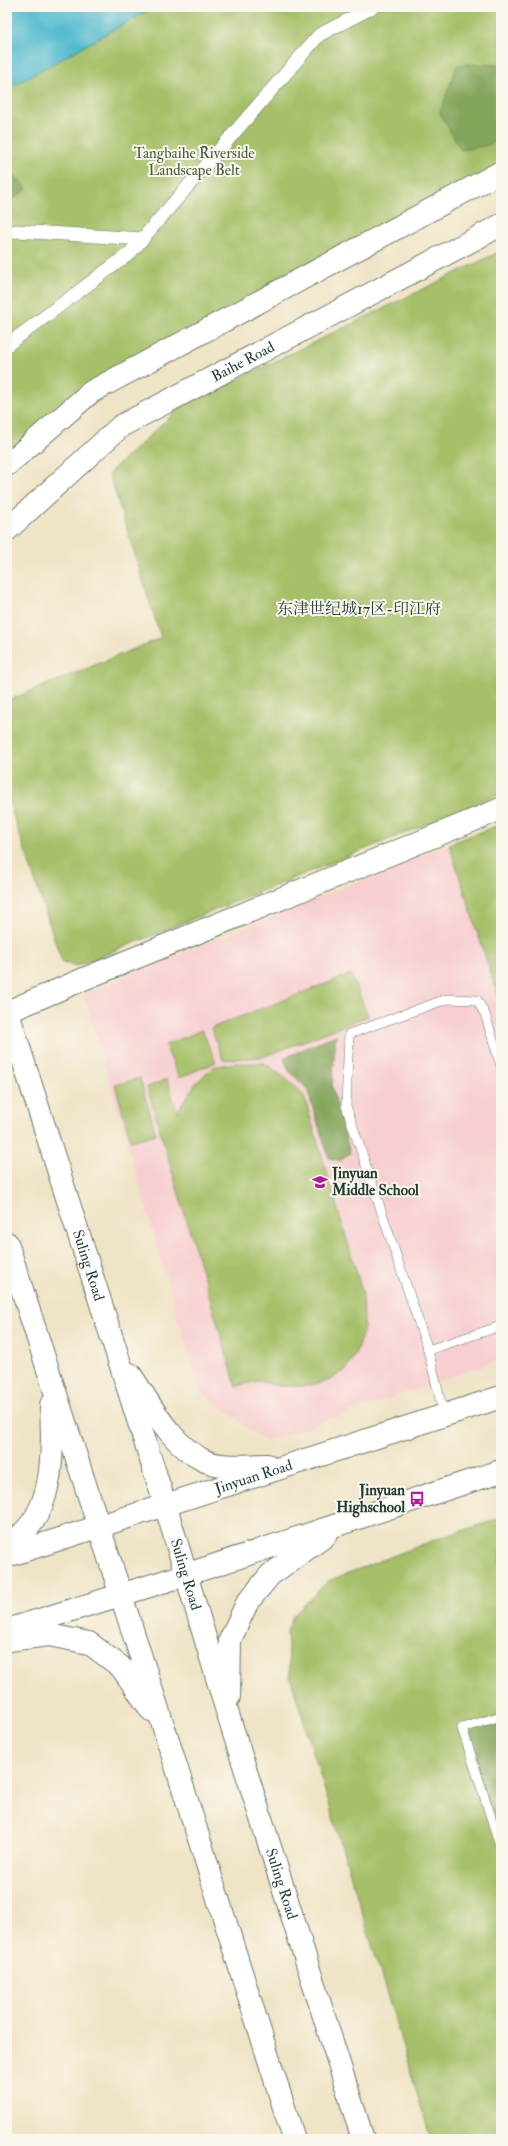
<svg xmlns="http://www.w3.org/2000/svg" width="508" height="2146" font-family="'IM FELL Double Pica','Noto Serif SC',serif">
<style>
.built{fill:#f7cfd0}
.green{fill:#a5c067;stroke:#627e4e}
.forest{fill:#84a65c;stroke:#527248}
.water{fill:#52bbd0;stroke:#387c82}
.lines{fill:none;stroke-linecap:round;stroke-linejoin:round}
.service-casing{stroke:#687767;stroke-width:10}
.pedestrian-casing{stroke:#687767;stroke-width:14}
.tertiary-casing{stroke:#687767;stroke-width:24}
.secondary-casing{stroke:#687767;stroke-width:24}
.service{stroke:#fff;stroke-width:9}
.pedestrian{stroke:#fff;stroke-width:13}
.tertiary{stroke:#fff;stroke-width:22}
.secondary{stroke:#fff;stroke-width:22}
.labels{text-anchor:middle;stroke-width:4;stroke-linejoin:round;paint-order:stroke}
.park-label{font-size:15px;fill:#405e41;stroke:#fbf7ec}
.street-label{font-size:15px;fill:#1f3d34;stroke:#fbf7ec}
.poi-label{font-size:15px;font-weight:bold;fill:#1f3d34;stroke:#fbf7ec;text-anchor:start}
.neighbourhood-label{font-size:16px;fill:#1f3d34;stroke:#fbf7ec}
</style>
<rect width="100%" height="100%" fill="#fbf7ec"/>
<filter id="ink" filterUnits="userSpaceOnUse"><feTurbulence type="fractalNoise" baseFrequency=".025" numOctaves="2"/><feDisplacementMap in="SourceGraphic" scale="8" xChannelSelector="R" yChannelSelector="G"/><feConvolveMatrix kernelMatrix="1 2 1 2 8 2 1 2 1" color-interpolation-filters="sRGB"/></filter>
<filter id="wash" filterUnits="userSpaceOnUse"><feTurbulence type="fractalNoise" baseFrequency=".012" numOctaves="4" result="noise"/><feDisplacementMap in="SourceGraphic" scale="16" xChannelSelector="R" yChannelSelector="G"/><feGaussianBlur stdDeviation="0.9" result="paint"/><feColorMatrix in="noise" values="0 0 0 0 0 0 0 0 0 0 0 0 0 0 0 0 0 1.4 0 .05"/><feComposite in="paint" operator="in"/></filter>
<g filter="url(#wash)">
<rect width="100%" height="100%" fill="#f0e4c6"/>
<!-- built -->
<polygon class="built" points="449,844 501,1005 501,1359 266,1442 199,1390 84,994"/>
<!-- green -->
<g class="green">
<polygon points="154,7 501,7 501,172 174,347 7,465 7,89"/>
<polygon points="501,251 501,794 77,966 62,962 7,796 7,701 161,638 109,473 181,407"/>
<polygon points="501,824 501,1005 449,844"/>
<polygon points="351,974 368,1016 263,1057 223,1060 211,1028"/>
<polygon points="202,1030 216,1062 179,1078 165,1045"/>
<polygon points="236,1063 265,1063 288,1080 304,1096 363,1294 364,1329 355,1355 346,1370 328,1381 307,1386 279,1386 258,1381 236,1386 147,1087 167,1079 177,1112 196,1083 213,1067"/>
<polygon points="140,1078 156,1134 131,1141 115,1085"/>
<polygon points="501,1518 501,2139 431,2139 290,1676 287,1631 293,1616 328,1581 434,1540"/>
</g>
<!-- forest -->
<g class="forest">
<polygon points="466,64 501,65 501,139 488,145 461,150 440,113 457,66"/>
<polygon points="7,167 27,189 7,203"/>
<polygon points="336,1035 332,1087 350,1153 341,1161 329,1158 307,1089 289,1071 284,1058"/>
<polygon points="501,1716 501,1848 462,1728"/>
</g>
<!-- water -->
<polygon class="water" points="7,7 154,7 7,89"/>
</g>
<g filter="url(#ink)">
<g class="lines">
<defs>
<g id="service">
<polyline points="428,1350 501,1326"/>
<polyline points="444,1415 428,1350 346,1106 349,1034 447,999 477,1000 485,1014 501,1066"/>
<polyline points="501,1716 462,1728 501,1848"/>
</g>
<g id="pedestrian">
<polyline points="7,233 16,231 143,239"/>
<polyline points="7,345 130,253 319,35 373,7"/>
</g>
<g id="tertiary">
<polyline points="7,465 91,392 501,172"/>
<path id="s1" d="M7 530 121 426 501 225"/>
<polyline points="7,1012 86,978 501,809"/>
</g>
<g id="secondary">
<path id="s2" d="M7 1010 165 1504 229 1718 363 2139"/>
<polyline points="7,1243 164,1728 294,2139"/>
<path d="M130 1374C151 1404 169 1443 203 1460 222 1469 247 1465 267 1465"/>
<path d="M7 1544C56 1520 53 1451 51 1405"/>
<path id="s3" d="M7 1556 501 1397"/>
<polyline points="7,1630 185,1575 501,1471"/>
<polyline points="9,1640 49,1635 89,1643 121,1667 151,1710"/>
<polyline points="229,1697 230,1640 247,1603 270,1575 325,1536"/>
</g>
</defs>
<!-- service casing -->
<use href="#service" class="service-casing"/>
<!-- pedestrian casing -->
<use href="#pedestrian" class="pedestrian-casing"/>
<!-- tertiary casing -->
<use href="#tertiary" class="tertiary-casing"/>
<!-- secondary casing -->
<use href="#secondary" class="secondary-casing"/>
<!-- service -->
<use href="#service" class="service"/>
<!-- pedestrian -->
<use href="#pedestrian" class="pedestrian"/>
<!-- tertiary -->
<use href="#tertiary" class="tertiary"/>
<!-- secondary -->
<use href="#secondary" class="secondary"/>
</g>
</g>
<!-- icons -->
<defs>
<symbol id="school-bare" viewBox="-9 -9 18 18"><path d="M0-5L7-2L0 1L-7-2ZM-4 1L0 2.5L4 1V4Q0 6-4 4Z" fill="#b5179e" stroke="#fbf7ec" stroke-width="2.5" paint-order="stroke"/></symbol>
<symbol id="bus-bare" viewBox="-9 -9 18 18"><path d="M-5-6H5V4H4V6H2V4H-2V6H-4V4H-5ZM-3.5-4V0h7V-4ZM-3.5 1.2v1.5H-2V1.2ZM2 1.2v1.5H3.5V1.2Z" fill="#b5179e" stroke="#fbf7ec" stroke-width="2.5" paint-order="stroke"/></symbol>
</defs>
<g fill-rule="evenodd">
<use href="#school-bare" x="309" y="1171" width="22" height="22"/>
<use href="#bus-bare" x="406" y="1488" width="22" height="22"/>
</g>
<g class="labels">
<!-- park labels -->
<g class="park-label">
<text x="194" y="158">Tangbaihe Riverside<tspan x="194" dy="17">Landscape Belt</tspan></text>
</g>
<!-- street labels -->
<g class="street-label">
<text dy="5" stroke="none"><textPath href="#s1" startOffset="292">Baihe Road</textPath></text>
<text dy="5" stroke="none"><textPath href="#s2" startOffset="268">Suling Road</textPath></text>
<text dy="5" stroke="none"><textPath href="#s3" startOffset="259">Jinyuan Road</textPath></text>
<text dy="5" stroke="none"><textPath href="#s2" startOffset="592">Suling Road</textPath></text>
<text dy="5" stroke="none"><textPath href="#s2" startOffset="916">Suling Road</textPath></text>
</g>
<!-- poi labels -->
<g class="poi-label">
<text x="332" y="1178">Jinyuan<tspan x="332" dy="17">Middle School</tspan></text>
<text x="405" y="1495" text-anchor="end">Jinyuan<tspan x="405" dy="17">Highschool</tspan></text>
</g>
<!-- neighbourhood labels -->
<g class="neighbourhood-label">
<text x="359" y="614">东津世纪城17区-印江府</text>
</g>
</g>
<!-- margin -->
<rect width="508" height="2146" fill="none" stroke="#fbf7ec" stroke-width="24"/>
</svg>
